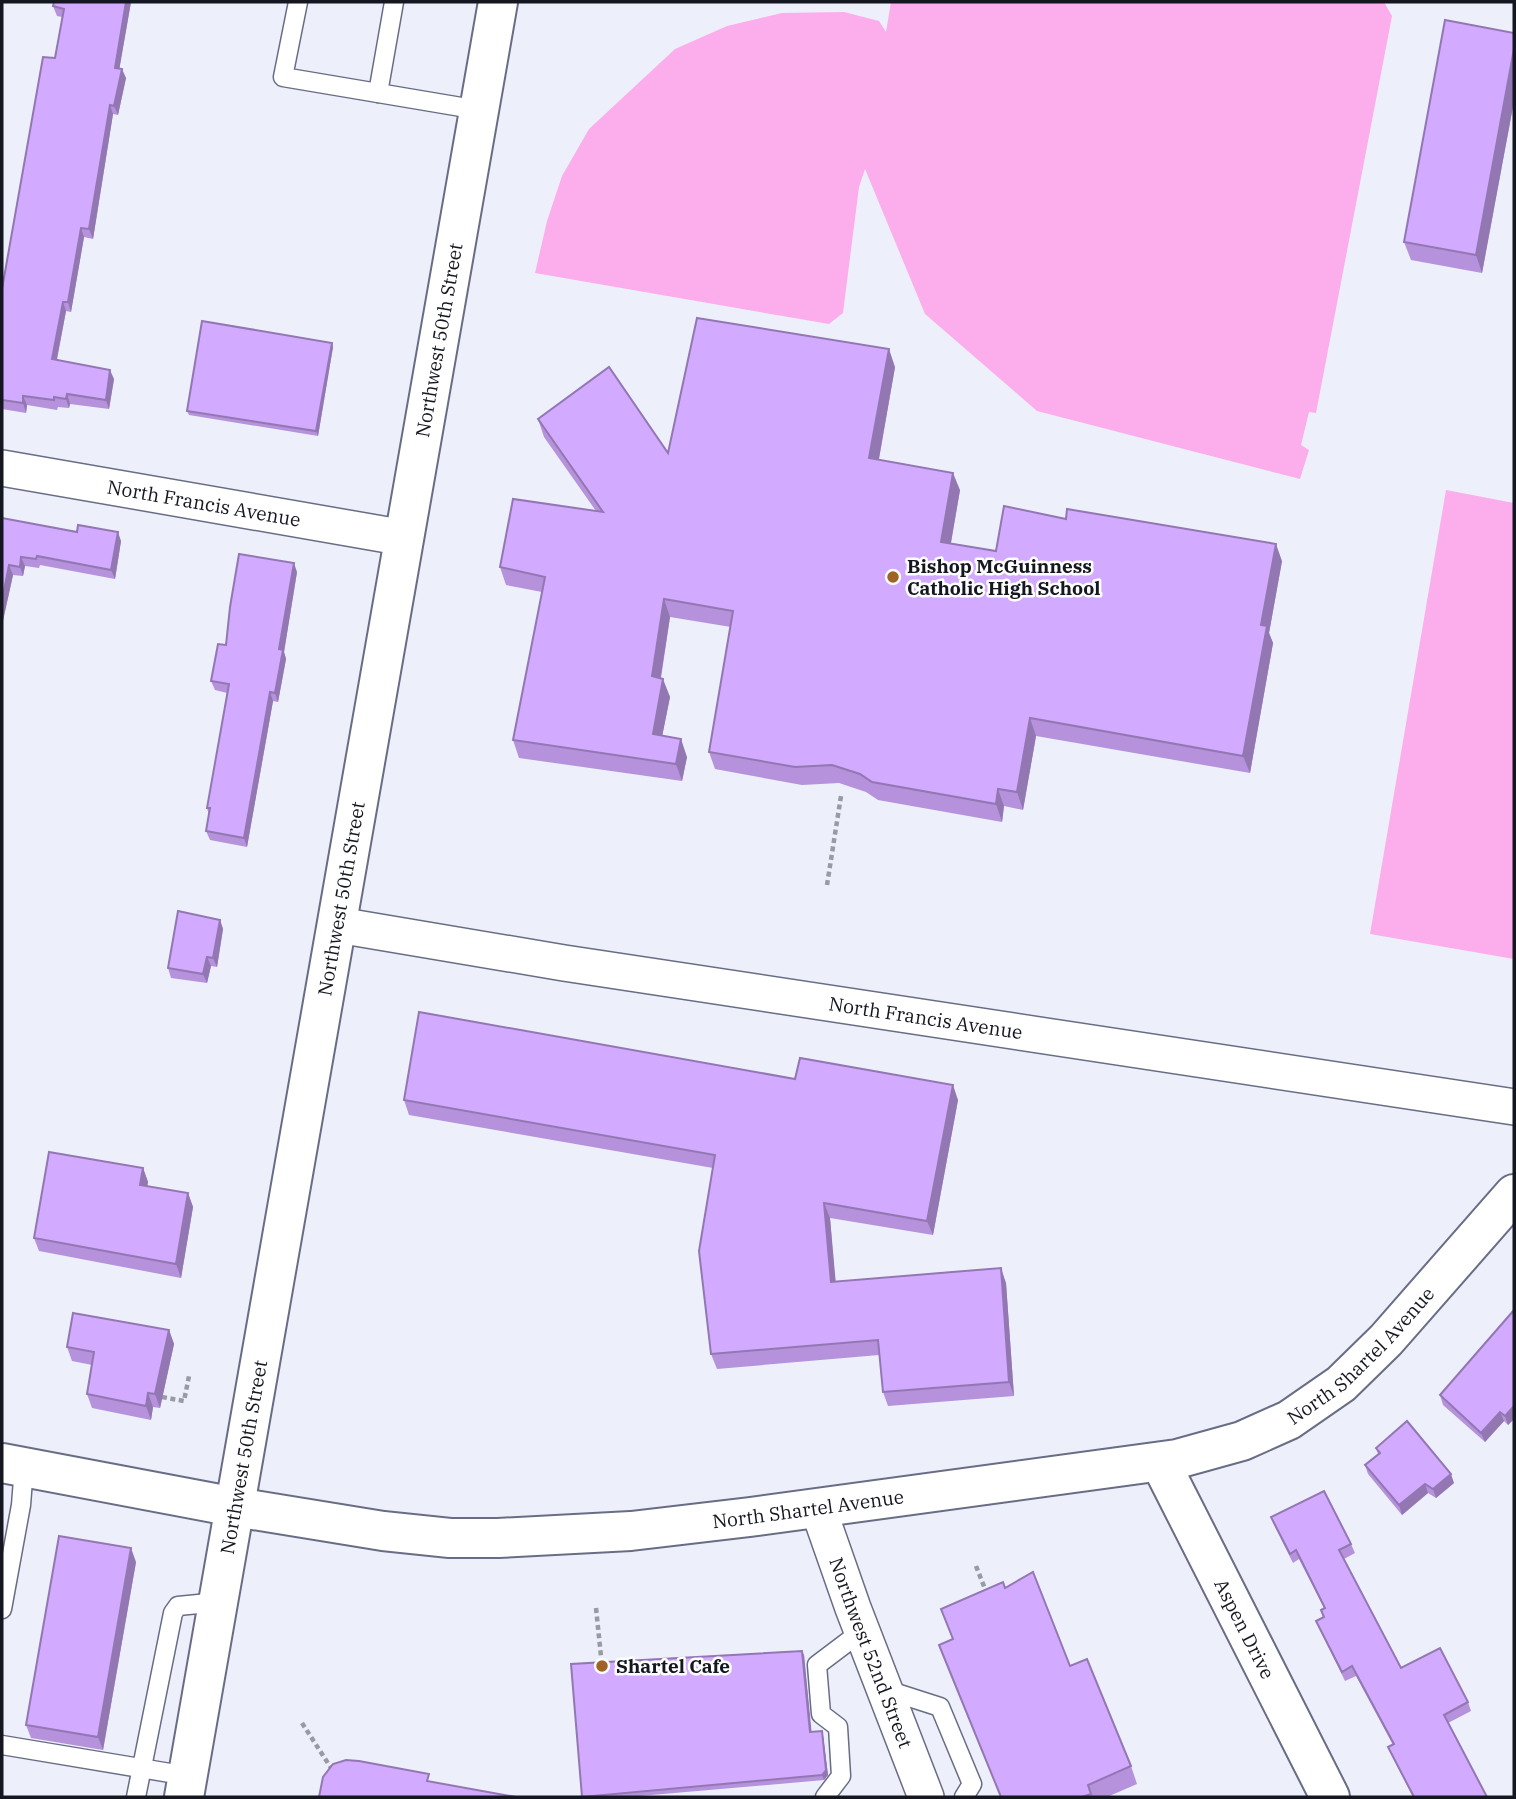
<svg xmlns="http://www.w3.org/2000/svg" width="1516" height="1799" font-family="'IBM Plex Serif',serif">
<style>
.green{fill:#fbaeeb}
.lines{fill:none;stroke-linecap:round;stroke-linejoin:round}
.lane-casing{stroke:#686d85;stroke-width:21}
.street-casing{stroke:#686d85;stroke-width:38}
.secondary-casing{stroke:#686d85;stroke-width:42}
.path{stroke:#989ba5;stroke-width:4.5;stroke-dasharray:5 3.5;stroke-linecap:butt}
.lane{stroke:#fff;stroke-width:18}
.street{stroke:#fff;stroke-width:35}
.secondary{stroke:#fff;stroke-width:38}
.wall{fill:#b592db}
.shaded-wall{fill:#9377b2}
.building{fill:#d2aaff;stroke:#9377b2;stroke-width:2}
.poi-dot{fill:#9f6326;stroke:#fefefe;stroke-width:2.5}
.labels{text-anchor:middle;stroke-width:5;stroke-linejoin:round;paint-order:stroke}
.street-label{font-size:19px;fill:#141620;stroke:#fefefe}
.poi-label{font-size:19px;font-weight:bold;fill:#141620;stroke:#fefefe;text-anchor:start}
</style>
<rect width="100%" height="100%" fill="#edf0fb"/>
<!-- green -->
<g class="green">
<polygon points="891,2 1384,2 1392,16 1316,413 1309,412 1301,445 1309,450 1300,479 1037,411 925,314 865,169 859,187 843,313 829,324 535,273 547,221 562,176 589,129 675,49 727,26 782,13 844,12 879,21 886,32"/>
<polygon points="1446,490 1514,503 1514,959 1370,934"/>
</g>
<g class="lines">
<defs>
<g id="lane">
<polyline points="298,2 283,77 479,110"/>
<polyline points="378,93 394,2"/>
<polyline points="2,1609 21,1505 24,1467"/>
<polyline points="884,1689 940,1707 972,1784 964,1797"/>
<polyline points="2,1745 188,1776"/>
<polyline points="136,1797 173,1613 178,1606 219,1602"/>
<polyline points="825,1797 841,1776 838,1727 821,1714 817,1665 862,1631"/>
</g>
<g id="street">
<path id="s1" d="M2 468 405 538"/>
<path id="s2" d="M338 925 564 963 1514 1107"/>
<path id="s3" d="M818 1508 853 1608 926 1797"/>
</g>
<g id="secondary">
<path id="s4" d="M1160 1462 1330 1797"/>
<path id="s5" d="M2 1463 235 1507 383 1531 450 1538H498L631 1531 750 1517 1177 1459 1242 1441 1289 1420 1341 1384 1386 1340 1514 1194"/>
<path id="s6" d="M184 1797 498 2"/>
</g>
</defs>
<!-- lane casing -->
<use href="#lane" class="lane-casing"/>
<!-- street casing -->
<use href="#street" class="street-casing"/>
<!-- secondary casing -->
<use href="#secondary" class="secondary-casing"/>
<!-- path -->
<g class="path">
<polyline points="827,885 841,796"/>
<polyline points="162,1397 184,1401 189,1376"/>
<polyline points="976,1566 987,1594"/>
<polyline points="596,1608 602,1666"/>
<polyline points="302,1723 333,1771"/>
</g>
<!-- lane -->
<use href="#lane" class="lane"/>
<!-- street -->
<use href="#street" class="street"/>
<!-- secondary -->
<use href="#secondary" class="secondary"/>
</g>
<!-- wall -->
<g class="wall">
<polygon points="131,2 119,69 126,78 118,115 113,114 93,239 84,237 71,312 66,311 57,360 114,379 109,409 70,404 69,408 58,407 57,410 27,405 26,413 2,409 2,289 55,58 62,17 57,16 53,6"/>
<polygon points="1514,33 1514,101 1482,273 1411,260 1404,242"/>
<polygon points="333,347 318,436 189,415 187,411"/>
<polygon points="895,367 879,459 960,490 951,543 996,551 1282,561 1269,633 1273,643 1250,773 1036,736 1023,810 1004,806 1002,822 878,800 866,792 839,783 802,785 715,769 709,752 731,627 670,617 661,678 670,697 662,736 687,757 682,781 519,758 513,740 542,592 506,585 500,567 596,511 544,437 538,419 668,453"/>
<polygon points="2,518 121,541 115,579 40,565 39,568 25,566 23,576 13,575 2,625"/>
<polygon points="297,572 284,652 286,659 278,702 273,701 247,847 210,840 206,831 209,815 207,808 227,693 215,690 211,681 226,645"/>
<polygon points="220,920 223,929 217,967 211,966 207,983 171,978 168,968"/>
<polygon points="795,1079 958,1100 933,1235 830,1218 835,1281 1006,1283 1014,1396 888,1406 883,1392 879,1355 717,1369 711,1354 713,1168 409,1115 404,1100"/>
<polygon points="143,1168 148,1182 147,1186 188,1193 193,1207 181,1278 39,1251 34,1238"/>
<polygon points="1514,1310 1514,1419 1508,1425 1504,1421 1485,1442 1443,1405 1440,1395"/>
<polygon points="169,1330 174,1344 160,1408 153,1407 151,1420 92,1408 87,1394 92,1365 72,1361 67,1347"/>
<polygon points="1376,1448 1454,1483 1436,1498 1428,1493 1402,1515 1368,1474 1365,1465 1378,1454"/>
<polygon points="1271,1517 1351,1544 1355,1553 1344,1559 1401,1668 1468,1702 1471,1711 1448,1723 1487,1797 1413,1797 1392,1756 1388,1747 1393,1745 1356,1676 1345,1681 1320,1630 1316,1621 1323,1617 1321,1610 1324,1608 1299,1559 1293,1563 1275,1527"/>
<polygon points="136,1562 103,1750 31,1738 26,1725"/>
<polygon points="1005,1588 1070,1666 1131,1766 1137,1784 1107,1797 1001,1797 939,1645 953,1639 941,1609"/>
<polygon points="804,1655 811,1732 822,1731 823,1736 828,1775 824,1780 628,1797 582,1797 571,1664"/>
</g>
<!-- shaded-wall -->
<g class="shaded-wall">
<polygon points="126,2 131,2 118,77 115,68"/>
<polygon points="1514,49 1514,101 1482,273 1476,255"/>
<polygon points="122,69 126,78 118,115 114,106"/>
<polygon points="110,105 113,114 93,239 89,229"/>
<polygon points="81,228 84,237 71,312 68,302"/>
<polygon points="63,302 66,311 55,368 52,359"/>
<polygon points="332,343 333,347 318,436 316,431"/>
<polygon points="889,349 895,367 876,475 869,458"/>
<polygon points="110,370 114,379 109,409 106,400"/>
<polygon points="67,394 70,404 69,408 66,399"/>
<polygon points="23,396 27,405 26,413 23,403"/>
<polygon points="953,473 960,490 948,559 941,542"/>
<polygon points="118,532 121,541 115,579 111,570"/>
<polygon points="1276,544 1282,561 1269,633 1273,643 1250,773 1243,756 1261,625"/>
<polygon points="21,557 25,566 23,576 20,567"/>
<polygon points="294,563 297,572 284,652 286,659 278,702 275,693 279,649"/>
<polygon points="9,565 13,575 2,625 2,601"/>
<polygon points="664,599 670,617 658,694 652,676"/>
<polygon points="663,679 670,697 659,752 653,734"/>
<polygon points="270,692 273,701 247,847 244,838"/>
<polygon points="1030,718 1036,736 1023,810 1017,792"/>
<polygon points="681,739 687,757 682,781 676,764"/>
<polygon points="998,789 1004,806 1002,822 996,804"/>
<polygon points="220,920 223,929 217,967 213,958"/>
<polygon points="207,957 211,966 207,983 203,974"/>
<polygon points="953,1085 958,1100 933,1235 927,1221"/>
<polygon points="143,1168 148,1182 145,1198 140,1185"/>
<polygon points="188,1193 193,1207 181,1278 176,1264"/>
<polygon points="824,1203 830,1218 837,1296 831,1282"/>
<polygon points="1001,1268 1006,1283 1014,1396 1009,1382"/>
<polygon points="169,1330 174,1344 160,1408 155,1394"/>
<polygon points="148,1393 153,1407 151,1420 146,1406"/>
<polygon points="1514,1406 1514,1419 1508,1425 1505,1416"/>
<polygon points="1500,1412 1504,1421 1485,1442 1481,1433"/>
<polygon points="1451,1474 1454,1483 1436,1498 1433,1489"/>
<polygon points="1425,1484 1428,1493 1402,1515 1399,1505"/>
<polygon points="131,1548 136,1562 103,1750 98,1737"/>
<polygon points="802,1651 804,1655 812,1736 810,1732"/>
<polygon points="822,1731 823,1736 828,1775 824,1780 822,1775"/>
</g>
<!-- building -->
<g class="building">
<polygon points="54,2 126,2 115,68 122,69 114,106 110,105 89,229 81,228 68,302 63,302 52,359 110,370 106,400 67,394 66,399 54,397 54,400 23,396 23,403 2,400 2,289 43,57 55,58 64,9 53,6"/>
<polygon points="1445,20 1514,33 1514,49 1476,255 1404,242"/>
<polygon points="697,318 889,349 869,458 953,473 941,542 996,551 1004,506 1066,519 1067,509 1276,544 1261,625 1267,626 1243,756 1030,718 1017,792 998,789 996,804 872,782 860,774 832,765 795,767 709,752 733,611 664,599 652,676 663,679 653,734 681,739 676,764 513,740 545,577 500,567 513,499 603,512 538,419 609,367 668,453"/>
<polygon points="202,321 332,343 316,431 187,411"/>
<polygon points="2,518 77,532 78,525 118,532 111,570 37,556 36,559 21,557 20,567 9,565 2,601"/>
<polygon points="239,554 294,563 279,649 283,650 275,693 270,692 244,838 206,831 210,808 207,808 229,684 211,681 218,644 226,645 230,607"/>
<polygon points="178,911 220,920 213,958 207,957 203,974 168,968"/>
<polygon points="419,1012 795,1079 800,1058 953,1085 927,1221 824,1203 831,1282 1001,1268 1009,1382 883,1392 878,1340 711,1354 699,1251 715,1155 404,1100"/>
<polygon points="49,1152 143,1168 140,1185 188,1193 176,1264 34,1238"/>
<polygon points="1514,1310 1514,1406 1505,1416 1500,1412 1481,1433 1440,1395"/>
<polygon points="73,1313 169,1330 155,1394 148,1393 146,1406 87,1394 94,1352 67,1347"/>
<polygon points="1407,1421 1451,1474 1433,1489 1425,1484 1399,1505 1365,1465 1380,1453 1376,1448"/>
<polygon points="1324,1491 1351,1544 1339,1550 1401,1668 1440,1648 1468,1702 1444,1715 1487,1797 1414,1797 1388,1747 1394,1744 1352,1666 1342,1672 1316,1621 1324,1617 1321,1610 1325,1608 1296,1550 1290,1554 1271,1517"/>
<polygon points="59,1536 131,1548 98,1737 26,1725"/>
<polygon points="1033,1572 1070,1666 1087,1659 1131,1766 1088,1785 1091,1794 1082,1797 1001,1797 939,1645 953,1639 941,1609 1003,1582 1005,1588"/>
<polygon points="802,1651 810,1732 822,1731 826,1770 822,1775 582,1797 571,1664"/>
<polygon points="346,1760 359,1761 429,1774 427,1781 516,1797 319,1797 323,1777 333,1764"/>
</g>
<!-- markers -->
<g class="poi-dot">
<circle cx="893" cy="577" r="7"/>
<circle cx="602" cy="1666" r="7"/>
</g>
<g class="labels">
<!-- street labels -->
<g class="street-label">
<text dy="7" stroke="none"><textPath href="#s6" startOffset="1479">Northwest 50th Street</textPath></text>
<text dy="7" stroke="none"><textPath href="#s1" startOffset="205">North Francis Avenue</textPath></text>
<text dy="7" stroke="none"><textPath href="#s6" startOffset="912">Northwest 50th Street</textPath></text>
<text dy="7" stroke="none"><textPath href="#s2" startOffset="595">North Francis Avenue</textPath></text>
<text dy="7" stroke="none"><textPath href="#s5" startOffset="1402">North Shartel Avenue</textPath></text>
<text dy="7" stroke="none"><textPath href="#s6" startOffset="345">Northwest 50th Street</textPath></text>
<text dy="7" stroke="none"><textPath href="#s5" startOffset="814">North Shartel Avenue</textPath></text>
<text dy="7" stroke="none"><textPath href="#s4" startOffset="187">Aspen Drive</textPath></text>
<text dy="7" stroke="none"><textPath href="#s3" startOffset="154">Northwest 52nd Street</textPath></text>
</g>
<!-- poi labels -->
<g class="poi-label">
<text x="907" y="573">Bishop McGuinness<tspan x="907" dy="22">Catholic High School</tspan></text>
<text x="616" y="1673">Shartel Cafe</text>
</g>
</g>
<!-- border -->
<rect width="1516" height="1799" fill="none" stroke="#141620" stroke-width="7"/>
</svg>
